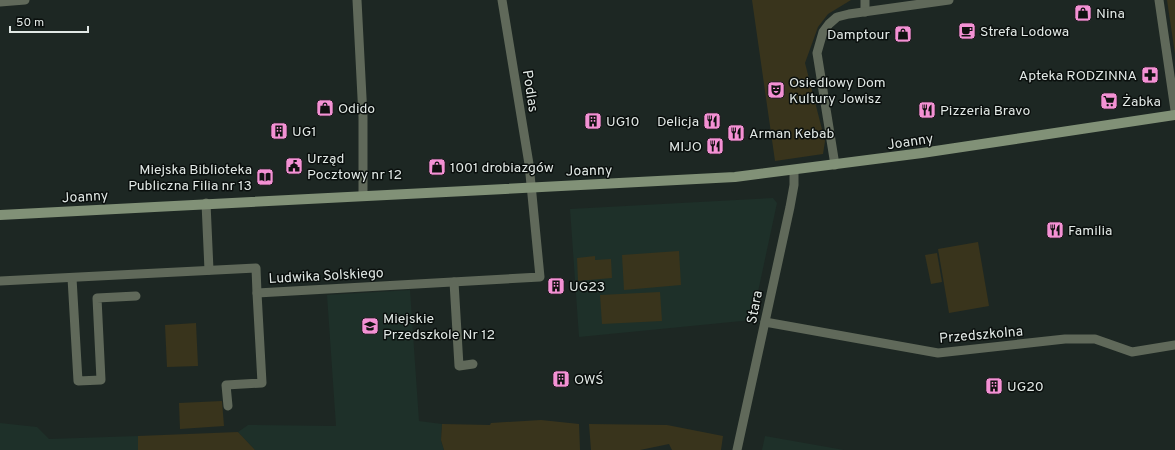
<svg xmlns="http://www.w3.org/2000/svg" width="1175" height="450" font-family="Overpass,sans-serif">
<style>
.built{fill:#1e3029}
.green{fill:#39341c}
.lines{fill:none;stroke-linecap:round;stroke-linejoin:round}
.street{stroke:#60695a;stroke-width:9}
.secondary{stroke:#819177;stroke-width:10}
.labels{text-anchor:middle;stroke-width:3;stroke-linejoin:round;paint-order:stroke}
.poi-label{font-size:14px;fill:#e1e8e5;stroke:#0a0f0d;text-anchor:start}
.street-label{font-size:14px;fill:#e1e8e5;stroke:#0a0f0d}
</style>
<rect width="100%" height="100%" fill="#1d2723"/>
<!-- built -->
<g class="built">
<polygon points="773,198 777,203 752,320 579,337 570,209"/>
<polygon points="410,290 419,421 442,424 441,440 444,450 255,450 238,432 248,425 336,426 327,295"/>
<polygon points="0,423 37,427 49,439 138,436 138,450 0,450"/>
<polygon points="765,436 844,450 762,450"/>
</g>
<!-- green -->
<g class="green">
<polygon points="752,0 851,0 828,14 818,27 805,63 825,141 823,154 775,161"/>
<polygon points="1167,0 1175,0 1175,54"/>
<polygon points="978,242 989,306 949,313 938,249"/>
<polygon points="679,251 681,285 624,290 622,255"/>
<polygon points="937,253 942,282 931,284 925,255"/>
<polygon points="595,256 595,260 611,259 612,278 578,281 577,258"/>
<polygon points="660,292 662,321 602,324 600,295"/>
<polygon points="196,323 198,366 167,367 165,325"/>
<polygon points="222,401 224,426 180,429 179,403"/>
<polygon points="541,420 579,424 580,450 444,450 441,440 442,424 490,425 491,423"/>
<polygon points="589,424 667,425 723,436 721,450 672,450 669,444 640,450 591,450"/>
<polygon points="238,432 255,450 138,450 138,436"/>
</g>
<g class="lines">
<!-- street -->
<g class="street">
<polyline points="357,0 363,117 363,196"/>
<polyline points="1159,0 1175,110"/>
<polyline points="0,2 25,0"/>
<polyline points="865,12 865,0"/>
<polyline points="835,165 817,53 823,32 829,24 837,17 849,14 949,0"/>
<polyline points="206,203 209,270"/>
<polyline points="72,278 78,381 101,380 97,298 136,296"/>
<polyline points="0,281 256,268 257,293 540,277 529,164 502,0"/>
<polyline points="454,282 459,366 473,364"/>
<polyline points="765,322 938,353 1065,339 1095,339 1132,352 1175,345"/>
<polyline points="228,406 226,385 262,383 257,293"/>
<polyline points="737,450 790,207 794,185 794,170"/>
</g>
<!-- secondary -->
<polyline class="secondary" points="0,215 735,177 922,153 1175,115"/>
</g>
<!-- icons -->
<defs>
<symbol id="shop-square" viewBox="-11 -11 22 22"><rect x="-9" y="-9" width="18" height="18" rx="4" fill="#f491d4" stroke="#0a0f0d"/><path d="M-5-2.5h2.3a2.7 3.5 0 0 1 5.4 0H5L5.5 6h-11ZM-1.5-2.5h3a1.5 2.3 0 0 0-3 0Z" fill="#111"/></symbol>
<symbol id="cafe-square" viewBox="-11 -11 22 22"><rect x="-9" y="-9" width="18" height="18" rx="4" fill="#f491d4" stroke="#0a0f0d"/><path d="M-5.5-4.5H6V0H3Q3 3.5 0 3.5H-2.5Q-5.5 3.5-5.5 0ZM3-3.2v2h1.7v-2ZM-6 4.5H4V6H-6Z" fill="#111"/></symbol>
<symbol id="pharmacy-square" viewBox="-11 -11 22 22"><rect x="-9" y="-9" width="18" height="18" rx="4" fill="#f491d4" stroke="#0a0f0d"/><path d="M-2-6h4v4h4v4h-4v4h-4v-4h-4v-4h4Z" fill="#111"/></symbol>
<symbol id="theatre-square" viewBox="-11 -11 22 22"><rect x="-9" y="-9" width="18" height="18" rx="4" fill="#f491d4" stroke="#0a0f0d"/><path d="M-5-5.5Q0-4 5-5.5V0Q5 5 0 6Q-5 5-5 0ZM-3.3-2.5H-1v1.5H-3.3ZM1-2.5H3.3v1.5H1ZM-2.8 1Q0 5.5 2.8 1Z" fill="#111"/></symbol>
<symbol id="supermarket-square" viewBox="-11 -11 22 22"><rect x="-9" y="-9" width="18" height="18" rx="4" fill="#f491d4" stroke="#0a0f0d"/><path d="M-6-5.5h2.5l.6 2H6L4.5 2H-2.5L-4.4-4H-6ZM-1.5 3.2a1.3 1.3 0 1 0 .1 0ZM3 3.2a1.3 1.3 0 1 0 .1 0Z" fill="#111"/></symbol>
<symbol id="restaurant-square" viewBox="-11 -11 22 22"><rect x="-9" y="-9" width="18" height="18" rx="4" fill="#f491d4" stroke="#0a0f0d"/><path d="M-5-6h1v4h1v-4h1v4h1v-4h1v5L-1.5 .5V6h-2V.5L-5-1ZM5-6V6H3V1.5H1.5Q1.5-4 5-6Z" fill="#111"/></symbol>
<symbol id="building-square" viewBox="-11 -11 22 22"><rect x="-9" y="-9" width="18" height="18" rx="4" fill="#f491d4" stroke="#0a0f0d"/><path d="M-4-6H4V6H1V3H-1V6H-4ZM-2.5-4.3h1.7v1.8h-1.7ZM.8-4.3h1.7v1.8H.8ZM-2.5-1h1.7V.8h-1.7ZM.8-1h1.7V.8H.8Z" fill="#111"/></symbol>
<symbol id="civic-square" viewBox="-11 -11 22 22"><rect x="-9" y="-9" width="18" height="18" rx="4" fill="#f491d4" stroke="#0a0f0d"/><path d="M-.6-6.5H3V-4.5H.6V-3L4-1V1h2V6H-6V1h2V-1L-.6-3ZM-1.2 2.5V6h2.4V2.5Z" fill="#111"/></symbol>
<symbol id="library-square" viewBox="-11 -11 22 22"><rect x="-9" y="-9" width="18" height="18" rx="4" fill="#f491d4" stroke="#0a0f0d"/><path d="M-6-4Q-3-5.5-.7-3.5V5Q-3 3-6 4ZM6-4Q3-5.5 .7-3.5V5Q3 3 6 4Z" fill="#111"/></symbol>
<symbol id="school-square" viewBox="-11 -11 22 22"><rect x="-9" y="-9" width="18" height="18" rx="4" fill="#f491d4" stroke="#0a0f0d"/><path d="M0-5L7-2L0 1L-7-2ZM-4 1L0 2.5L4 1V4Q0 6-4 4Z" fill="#111"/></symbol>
</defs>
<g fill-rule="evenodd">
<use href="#shop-square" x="1073" y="3" width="20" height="20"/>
<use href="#cafe-square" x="957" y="21" width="20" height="20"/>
<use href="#shop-square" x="893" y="24" width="20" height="20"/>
<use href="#pharmacy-square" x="1140" y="65" width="20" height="20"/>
<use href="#theatre-square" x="766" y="80" width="20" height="20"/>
<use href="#supermarket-square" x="1099" y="91" width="20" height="20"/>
<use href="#shop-square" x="315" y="98" width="20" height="20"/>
<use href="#restaurant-square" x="917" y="100" width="20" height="20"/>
<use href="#building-square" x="583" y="111" width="20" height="20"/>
<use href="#restaurant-square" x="702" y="111" width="20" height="20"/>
<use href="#building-square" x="269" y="121" width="20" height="20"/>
<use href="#restaurant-square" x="726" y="123" width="20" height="20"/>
<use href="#restaurant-square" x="705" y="136" width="20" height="20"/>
<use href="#civic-square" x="284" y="156" width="20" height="20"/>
<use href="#shop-square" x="427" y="157" width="20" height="20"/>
<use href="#library-square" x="255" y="167" width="20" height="20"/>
<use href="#restaurant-square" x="1045" y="220" width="20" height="20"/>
<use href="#building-square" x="546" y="276" width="20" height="20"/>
<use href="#school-square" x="360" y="316" width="20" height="20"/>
<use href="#building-square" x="551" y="369" width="20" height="20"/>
<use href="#building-square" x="984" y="376" width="20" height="20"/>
</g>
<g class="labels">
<!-- poi labels -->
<g class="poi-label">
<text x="1096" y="18">Nina</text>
<text x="980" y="36">Strefa Lodowa</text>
<text x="890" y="39" text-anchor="end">Damptour</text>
<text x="1137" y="80" text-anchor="end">Apteka RODZINNA</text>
<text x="789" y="87">Osiedlowy Dom<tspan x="789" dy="16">Kultury Jowisz</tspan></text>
<text x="1122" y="106">Żabka</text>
<text x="338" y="113">Odido</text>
<text x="940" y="115">Pizzeria Bravo</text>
<text x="606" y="126">UG10</text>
<text x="699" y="126" text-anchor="end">Delicja</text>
<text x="292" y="136">UG1</text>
<text x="749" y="138">Arman Kebab</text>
<text x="702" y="151" text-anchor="end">MIJO</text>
<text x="307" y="163">Urząd<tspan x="307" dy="16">Pocztowy nr 12</tspan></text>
<text x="450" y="172">1001 drobiazgów</text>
<text x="252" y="174" text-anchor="end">Miejska Biblioteka<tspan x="252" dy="16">Publiczna Filia nr 13</tspan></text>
<text x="1068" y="235">Familia</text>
<text x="569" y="291">UG23</text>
<text x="383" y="323">Miejskie<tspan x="383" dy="16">Przedszkole Nr 12</tspan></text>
<text x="574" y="384">OWŚ</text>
<text x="1007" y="391">UG20</text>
</g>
<!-- street labels -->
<g class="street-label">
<text transform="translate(531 91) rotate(81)" y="5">Podlas</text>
<text transform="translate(910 141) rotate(-8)" y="5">Joanny</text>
<text transform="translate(589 170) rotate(-1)" y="5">Joanny</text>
<text transform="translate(85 196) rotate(-3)" y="5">Joanny</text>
<text transform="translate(326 275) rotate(-3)" y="5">Ludwika Solskiego</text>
<text transform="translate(754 307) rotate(-79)" y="5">Stara</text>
<text transform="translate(981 334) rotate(-5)" y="5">Przedszkolna</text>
</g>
</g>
<!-- scale -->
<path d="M10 26v6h78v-6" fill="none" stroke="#e1e8e5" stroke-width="2"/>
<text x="16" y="26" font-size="12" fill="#e1e8e5" stroke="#0a0f0d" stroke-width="3" paint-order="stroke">50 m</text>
</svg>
